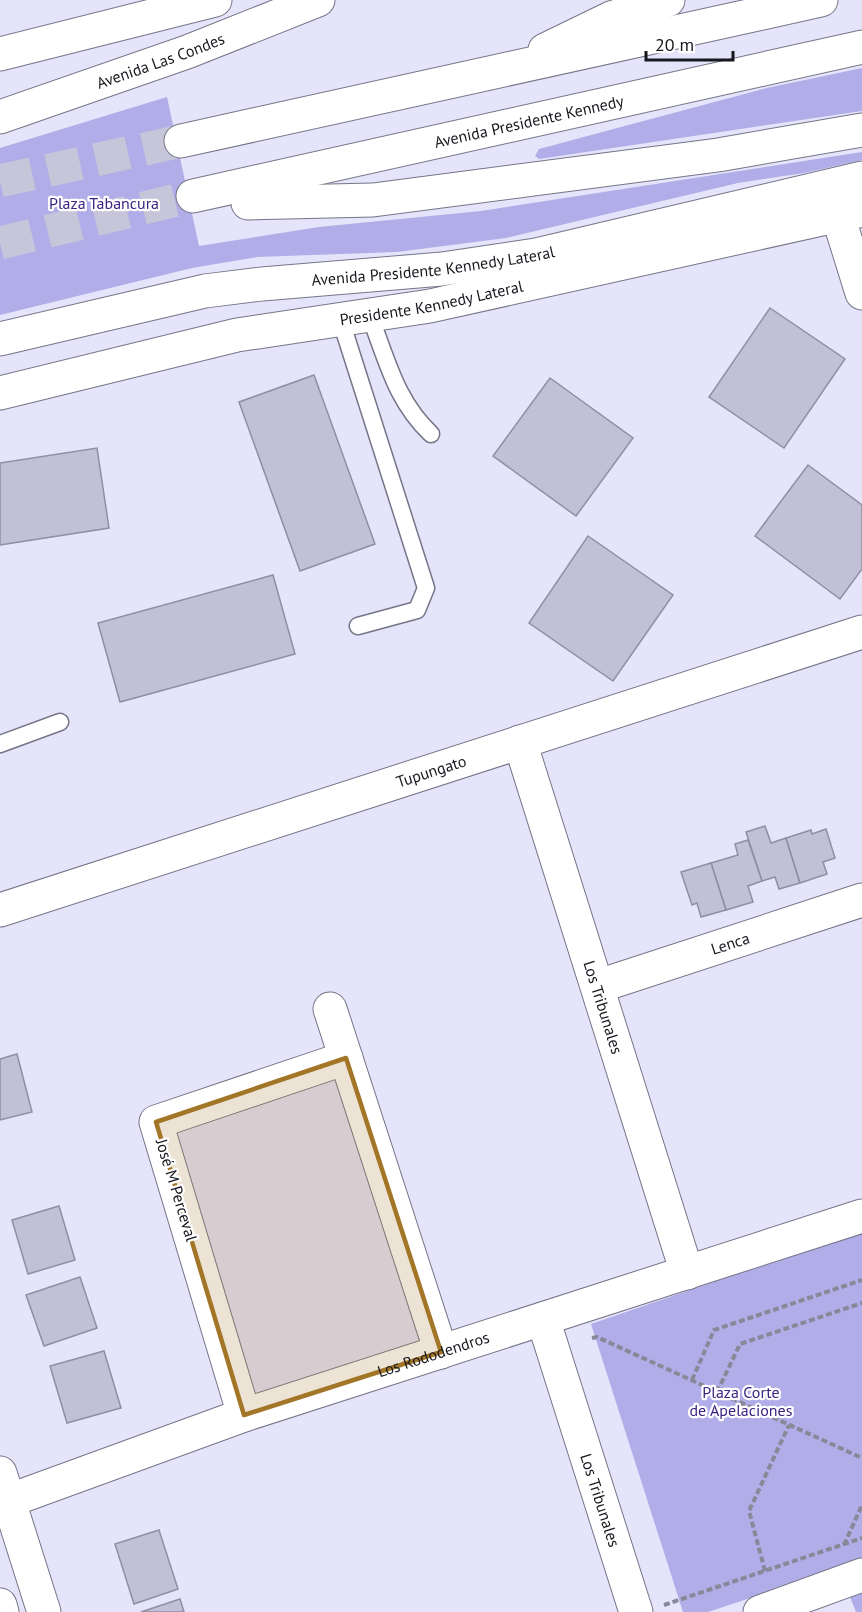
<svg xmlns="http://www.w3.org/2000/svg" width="862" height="1612" font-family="'PT Sans',sans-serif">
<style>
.green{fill:#b0ade8}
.building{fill:#c1c0d6;stroke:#8f8ea2;stroke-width:1.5}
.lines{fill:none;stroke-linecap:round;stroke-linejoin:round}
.highway-tunnel{stroke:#c6c5d9;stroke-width:33;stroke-dasharray:33 16;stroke-linecap:butt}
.lane-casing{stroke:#757588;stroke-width:19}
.street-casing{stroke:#757588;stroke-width:35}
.secondary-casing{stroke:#757588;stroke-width:35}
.primary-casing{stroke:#757588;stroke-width:35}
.highway-casing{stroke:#757588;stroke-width:35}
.path{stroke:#898898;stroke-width:4;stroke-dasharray:6 3;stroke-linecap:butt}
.lane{stroke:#fff;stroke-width:16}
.street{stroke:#fff;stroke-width:33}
.secondary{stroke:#fff;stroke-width:33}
.primary{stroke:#fff;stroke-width:33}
.highway{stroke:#fff;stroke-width:33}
.marked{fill:#a27527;fill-opacity:0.2;stroke:#a27527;stroke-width:4.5;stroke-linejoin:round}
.labels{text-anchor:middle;stroke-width:4.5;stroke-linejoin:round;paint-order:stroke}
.street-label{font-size:16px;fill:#17171e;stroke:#fff}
.park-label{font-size:16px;fill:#3a2483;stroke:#fff}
</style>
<rect width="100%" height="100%" fill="#e5e4fa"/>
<!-- green -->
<g class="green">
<polygon points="862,68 862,111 539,159 535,156 539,149 767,88"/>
<polygon points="167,97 199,246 319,227 481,211 862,152 862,160 804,173 738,183 506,238 397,252 257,257 192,268 0,315 0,148"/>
<polygon points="862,1231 862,1612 856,1612 839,1569 708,1612 683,1612 591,1324"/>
</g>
<!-- building -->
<g class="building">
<polygon points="770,308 845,359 784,448 709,397"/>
<polygon points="314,375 375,544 300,571 239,402"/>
<polygon points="550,378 633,438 576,516 493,456"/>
<polygon points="97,448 109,528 0,545 0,463"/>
<polygon points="808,465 862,505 862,569 840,599 755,536"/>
<polygon points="588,536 673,595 613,681 529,623"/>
<polygon points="273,575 295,654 120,702 98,623"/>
<polygon points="765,826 771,843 786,838 800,883 779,889 775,877 762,881 746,832"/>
<polygon points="826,829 835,858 823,862 827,874 800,883 786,838 811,830 812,834"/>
<polygon points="748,840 762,881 748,886 753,902 726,910 711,863 738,855 735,844"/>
<polygon points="711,863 726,910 701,917 697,903 692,905 681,872"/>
<polygon points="17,1054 32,1112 0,1120 0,1059"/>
<polygon points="59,1206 75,1260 28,1274 12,1220"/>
<polygon points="80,1277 97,1328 44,1346 26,1295"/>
<polygon points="104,1351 121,1408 67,1423 50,1366"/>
<polygon points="159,1530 178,1589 134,1604 115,1544"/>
<polygon points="180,1599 184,1612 141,1612"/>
</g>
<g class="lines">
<!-- highway-tunnel -->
<g class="highway-tunnel">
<polyline points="0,181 181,141"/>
<polyline points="0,243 193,196"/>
</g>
<defs>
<g id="lane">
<path d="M369 314C387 359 395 400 431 434"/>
<polyline points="340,318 426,588 417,610 358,626"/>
<polyline points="0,744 60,722"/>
</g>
<g id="street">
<polyline points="838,216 862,293"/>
<path id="s1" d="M0 393 237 335 430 306 862 210"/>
<path id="s2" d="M520 742 687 1273"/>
<path id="s3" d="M0 910 862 632"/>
<path id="s4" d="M599 986 862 900"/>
<polyline points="330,1009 441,1352"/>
<path id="s5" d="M543 1319 636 1612"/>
<polyline points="244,1415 156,1122 346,1058"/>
<path id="s6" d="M8 1501 244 1415 862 1216"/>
</g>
<g id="secondary">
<polyline points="0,54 215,0"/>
<polyline points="760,1612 862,1575"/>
</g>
<g id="primary">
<path id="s7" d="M0 117 187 52 318 0"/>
<path id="s8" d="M0 339 205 291 262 284 442 269 536 255 862 178"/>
<polyline points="0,1473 44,1612"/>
<polyline points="0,1605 2,1612"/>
</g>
<g id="highway">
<polyline points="545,50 611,18 668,0"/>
<polyline points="181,141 821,0"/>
<path id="s9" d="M193 196 862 47"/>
<polyline points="248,203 373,200 718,155 862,130"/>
</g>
</defs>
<!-- lane casing -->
<use href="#lane" class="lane-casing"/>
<!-- street casing -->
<use href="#street" class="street-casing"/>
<!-- secondary casing -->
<use href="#secondary" class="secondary-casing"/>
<!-- primary casing -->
<use href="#primary" class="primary-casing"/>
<!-- highway casing -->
<use href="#highway" class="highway-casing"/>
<!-- path -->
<g class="path">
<polyline points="592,1338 597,1337 862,1458"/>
<polyline points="692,1380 714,1330 862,1280"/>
<polyline points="717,1392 740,1344 862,1303"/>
<polyline points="844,1545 862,1505"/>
<polyline points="765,1571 749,1511 789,1425"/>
<polyline points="664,1605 862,1538"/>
</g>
<!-- lane -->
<use href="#lane" class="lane"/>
<!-- street -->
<use href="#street" class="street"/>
<!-- secondary -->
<use href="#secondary" class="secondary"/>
<!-- primary -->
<use href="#primary" class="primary"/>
<!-- highway -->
<use href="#highway" class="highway"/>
</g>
<!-- marked area -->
<path class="marked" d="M346 1058 441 1352 244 1415 156 1122Z"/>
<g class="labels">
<!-- street labels -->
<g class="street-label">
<text dy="6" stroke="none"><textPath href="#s7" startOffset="170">Avenida Las Condes</textPath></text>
<text dy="6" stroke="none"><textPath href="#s9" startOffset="344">Avenida Presidente Kennedy</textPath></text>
<text dy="6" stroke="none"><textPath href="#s8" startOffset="440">Avenida Presidente Kennedy Lateral</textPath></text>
<text dy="6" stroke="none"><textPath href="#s1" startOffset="441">Presidente Kennedy Lateral</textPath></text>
<text dy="6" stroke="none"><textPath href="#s3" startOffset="453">Tupungato</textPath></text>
<text dy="6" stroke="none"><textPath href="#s4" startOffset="138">Lenca</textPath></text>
<text dy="6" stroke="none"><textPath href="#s2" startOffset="278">Los Tribunales</textPath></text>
<text transform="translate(177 1190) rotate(73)" y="6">José M Perceval</text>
<text dy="6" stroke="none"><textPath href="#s6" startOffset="450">Los Rododendros</textPath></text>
<text dy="6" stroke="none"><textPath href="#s5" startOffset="190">Los Tribunales</textPath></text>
</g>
<!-- park labels -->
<g class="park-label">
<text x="104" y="209">Plaza Tabancura</text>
<text x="741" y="1398">Plaza Corte<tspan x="741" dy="18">de Apelaciones</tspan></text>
</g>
</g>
<!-- scale -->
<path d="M646 51v9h87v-9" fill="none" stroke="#17171e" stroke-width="3"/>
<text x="655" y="51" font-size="18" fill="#17171e" stroke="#ffffff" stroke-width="4.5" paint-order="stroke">20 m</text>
</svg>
